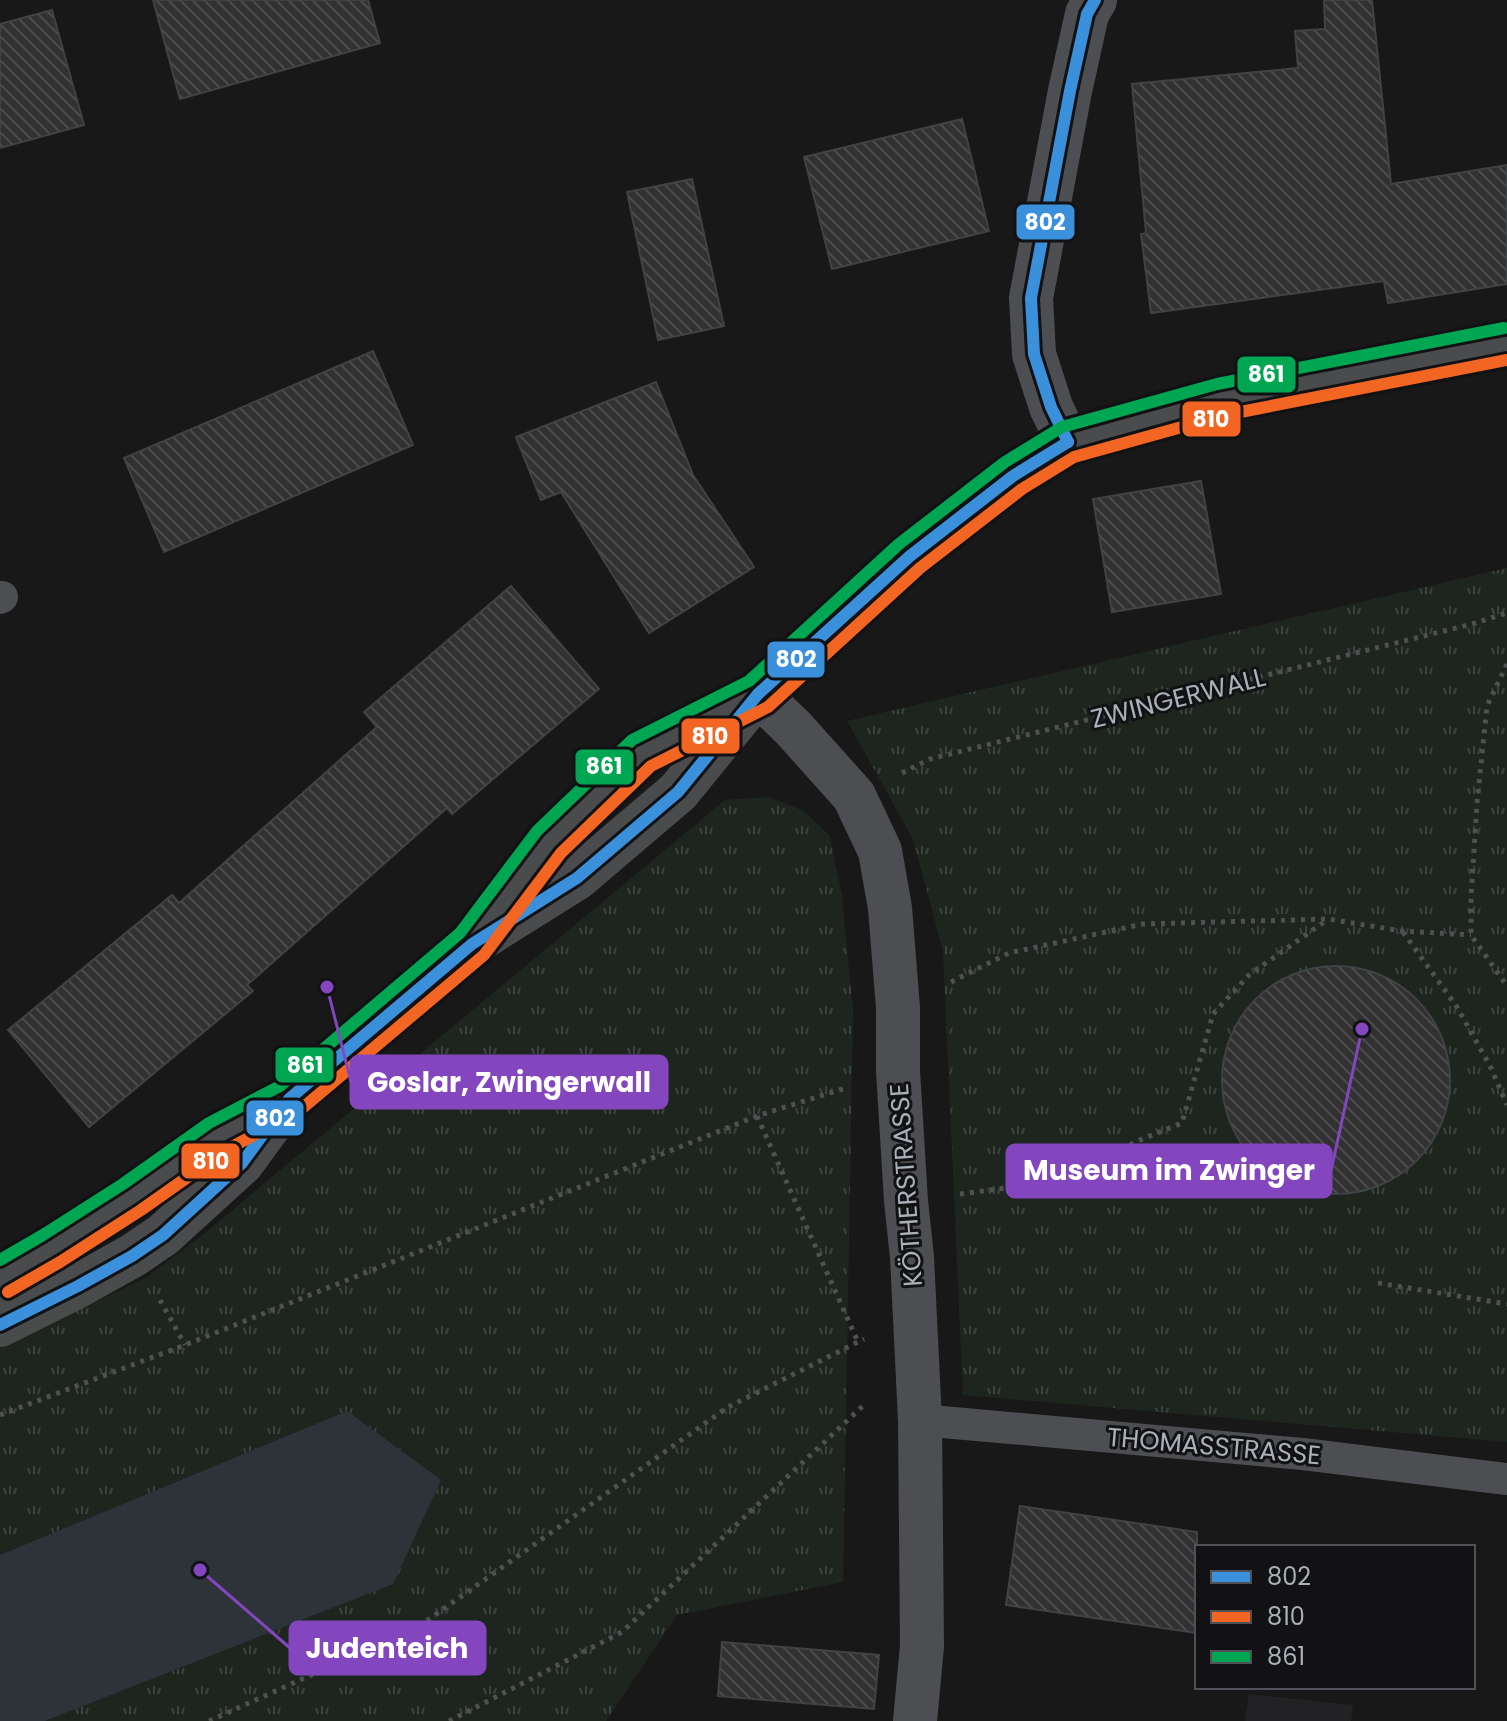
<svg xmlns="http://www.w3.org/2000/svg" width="1507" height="1721" font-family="Poppins,sans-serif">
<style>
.built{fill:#222224}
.park{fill:url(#park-tufts)}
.water{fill:#2c343a}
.building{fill:url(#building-back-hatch);stroke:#404244;stroke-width:2}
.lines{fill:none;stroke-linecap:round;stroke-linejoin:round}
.path{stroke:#4e5052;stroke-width:5;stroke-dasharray:4 6;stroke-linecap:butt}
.lane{stroke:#4c4e51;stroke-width:32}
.street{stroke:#4c4e51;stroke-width:44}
.primary{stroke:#4a4b4d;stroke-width:44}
.bus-1-casing{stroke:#121214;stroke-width:18}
.bus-2-casing{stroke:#121214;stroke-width:18}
.bus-3-casing{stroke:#121214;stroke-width:18}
.bus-1{stroke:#3a90db;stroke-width:12}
.bus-2{stroke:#f26522;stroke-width:12}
.bus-3{stroke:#00a651;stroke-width:12}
.labels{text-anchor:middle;stroke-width:6;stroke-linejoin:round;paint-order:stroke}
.street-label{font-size:26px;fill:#aab0b8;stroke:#121214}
.leader{fill:none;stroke:#8446be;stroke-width:3}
.callout-dot{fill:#8446be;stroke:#121214;stroke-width:3}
.callout{fill:#8446be;stroke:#8446be;stroke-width:3}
.callout-label{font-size:28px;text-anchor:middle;font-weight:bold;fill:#fff}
.line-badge{stroke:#121214;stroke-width:3}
.badge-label{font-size:22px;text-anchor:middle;font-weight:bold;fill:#fff}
</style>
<defs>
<pattern id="park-tufts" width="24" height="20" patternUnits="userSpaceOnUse" patternTransform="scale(2)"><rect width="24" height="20" fill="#1e251f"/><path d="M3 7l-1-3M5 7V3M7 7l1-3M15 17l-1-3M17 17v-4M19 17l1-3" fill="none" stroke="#3c423d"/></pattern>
<pattern id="building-back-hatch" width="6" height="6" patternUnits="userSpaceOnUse" patternTransform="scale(2)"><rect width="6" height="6" fill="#313132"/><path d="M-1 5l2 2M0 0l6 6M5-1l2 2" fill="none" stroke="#4c4c4e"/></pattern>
</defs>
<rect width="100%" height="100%" fill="#181818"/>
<!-- built -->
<polygon class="built" points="1249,1694 1353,1705 1351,1721 1245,1721"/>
<!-- park -->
<g class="park">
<polygon points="1507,568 1507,1442 963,1395 943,951 913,839 847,721"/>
<polygon points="769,797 804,811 830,836 842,897 853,1010 843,1582 677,1615 606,1721 45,1721 393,1584 347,1411 0,1555 0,1348 147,1277 200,1237 725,800"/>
</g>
<!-- water -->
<polygon class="water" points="347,1411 441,1480 393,1584 45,1721 0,1721 0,1555"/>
<!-- building -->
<g class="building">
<polygon points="153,0 368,0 380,43 180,99"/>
<polygon points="1324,0 1372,0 1391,184 1507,165 1507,284 1388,303 1384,281 1151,313 1141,234 1146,233 1132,84 1298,68 1295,31 1325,29"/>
<polygon points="52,10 84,125 0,148 0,24"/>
<polygon points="962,119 989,231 832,269 804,157"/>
<polygon points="692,179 724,326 658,340 627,192"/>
<polygon points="373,351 413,445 164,552 124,458"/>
<polygon points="656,382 693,475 754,567 649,633 561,492 541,500 516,437"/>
<polygon points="1201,481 1221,594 1112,612 1093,499"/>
<polygon points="511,586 599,689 452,814 447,808 247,985 253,991 89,1127 8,1030 172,895 179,903 377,727 364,712"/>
<circle cx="1336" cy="1080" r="114"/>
<polygon points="1020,1506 1197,1532 1197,1633 1006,1605"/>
<polygon points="722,1642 879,1655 874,1709 718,1696"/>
</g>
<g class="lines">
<!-- path -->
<g class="path">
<polyline points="1507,664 1487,706 1477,803 1471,898 1471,935 1507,986"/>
<polyline points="902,773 930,759 1472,624 1507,613"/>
<polyline points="1403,932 1457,1007 1491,1068 1507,1105"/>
<polyline points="951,982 1009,953 1143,924 1328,919 1402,931 1471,935"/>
<polyline points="757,1116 858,1342"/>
<polyline points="960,1194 1066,1180 1135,1142 1182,1123 1213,1014 1249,975 1327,920"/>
<polyline points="1378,1283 1507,1304"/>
<polyline points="160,1300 185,1345"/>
<polyline points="0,1415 185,1345 757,1116 846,1088"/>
<polyline points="209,1721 418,1627 728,1407 864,1339"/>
<polyline points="449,1721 622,1632 866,1403"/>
</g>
<!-- lane -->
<g class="lane">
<polyline points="0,598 2,597"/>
<polyline points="920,1420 1303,1454 1507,1479"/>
</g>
<!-- street -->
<g class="street">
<polyline points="1068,442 1051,407 1034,354 1031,298 1070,91 1087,14 1095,0"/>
<polyline points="758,694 794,729 854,796 880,851 890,908 898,1008 898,1071 906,1201 912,1257 920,1420 922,1646 915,1721"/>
</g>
<!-- primary -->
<g class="primary">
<polyline points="490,921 549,842 642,753 745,700"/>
<polyline points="0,1278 51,1249 132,1197 218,1136 289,1099 472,944 577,878 678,792 758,694 910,556 1013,476 1068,442 1221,399 1507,344"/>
<polyline points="0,1325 78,1286 132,1256 163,1235 242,1163 283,1107"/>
</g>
<defs>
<g id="bus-1">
<polyline points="1068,442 1051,407 1034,354 1031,298 1070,91 1087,14 1095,0"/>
<polyline points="0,1325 78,1286 132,1256 163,1235 242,1163 289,1099 472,944 577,878 678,792 758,694 910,556 1013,476 1068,442"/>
</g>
<polyline id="bus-2" points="8,1292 60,1262 141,1210 226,1150 299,1111 484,955 561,853 651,766 768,707 920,568 1022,489 1074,457 1225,415 1507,360"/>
<polyline id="bus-3" points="0,1260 43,1235 123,1184 209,1123 280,1086 460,933 537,831 632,740 749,681 899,544 1005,462 1062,427 1217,384 1504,328"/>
</defs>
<!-- bus-1 casing -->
<use href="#bus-1" class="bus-1-casing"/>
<!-- bus-2 casing -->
<use href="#bus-2" class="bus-2-casing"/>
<!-- bus-3 casing -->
<use href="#bus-3" class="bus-3-casing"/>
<!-- bus-1 -->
<use href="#bus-1" class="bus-1"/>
<!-- bus-2 -->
<use href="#bus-2" class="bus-2"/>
<!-- bus-3 -->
<use href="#bus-3" class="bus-3"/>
</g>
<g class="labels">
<!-- street labels -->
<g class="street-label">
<text transform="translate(1178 698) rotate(-14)" y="9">ZWINGERWALL</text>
<text transform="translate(906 1185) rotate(-94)" y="9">KÖTHERSTRASSE</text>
<text transform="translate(1214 1446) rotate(5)" y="9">THOMASSTRASSE</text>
</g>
</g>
<!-- callouts -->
<path class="leader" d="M327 987L351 1082M1362 1029L1331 1171M200 1570L290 1648"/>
<g class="callout-dot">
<circle cx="327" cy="987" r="8"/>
<circle cx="1362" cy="1029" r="8"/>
<circle cx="200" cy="1570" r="8"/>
</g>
<g class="callout">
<rect x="351" y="1056" width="316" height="52" rx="8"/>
<rect x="1007" y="1145" width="324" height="52" rx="8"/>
<rect x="290" y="1622" width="195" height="52" rx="8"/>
</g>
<g class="callout-label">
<text x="509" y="1092">Goslar, Zwingerwall</text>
<text x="1169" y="1180">Museum im Zwinger</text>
<text x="387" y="1658">Judenteich</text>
</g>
<g class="line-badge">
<rect x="1015" y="203" width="61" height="38" rx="8" fill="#3a90db"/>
<rect x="1236" y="355" width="61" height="39" rx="8" fill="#00a651"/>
<rect x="1181" y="400" width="61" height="38" rx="8" fill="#f26522"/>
<rect x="766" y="640" width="60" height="39" rx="8" fill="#3a90db"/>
<rect x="680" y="717" width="61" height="38" rx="8" fill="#f26522"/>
<rect x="574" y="748" width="61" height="38" rx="8" fill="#00a651"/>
<rect x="274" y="1046" width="61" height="38" rx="8" fill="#00a651"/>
<rect x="245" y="1099" width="60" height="38" rx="8" fill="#3a90db"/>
<rect x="180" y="1142" width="61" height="38" rx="8" fill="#f26522"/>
</g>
<g class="badge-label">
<text x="1045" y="230">802</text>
<text x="1266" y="382">861</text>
<text x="1211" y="427">810</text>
<text x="796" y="667">802</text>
<text x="710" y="744">810</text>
<text x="604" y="774">861</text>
<text x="305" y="1073">861</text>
<text x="275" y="1126">802</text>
<text x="211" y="1169">810</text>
</g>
<!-- legend -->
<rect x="1195" y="1545" width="280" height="144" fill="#121214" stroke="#4f5156" stroke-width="2"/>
<rect x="1211" y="1571" width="40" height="12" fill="#3a90db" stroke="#4f5156" stroke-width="2"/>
<text x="1267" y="1585" font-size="24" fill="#aab0b8">802</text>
<rect x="1211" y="1611" width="40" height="12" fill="#f26522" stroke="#4f5156" stroke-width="2"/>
<text x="1267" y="1625" font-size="24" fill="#aab0b8">810</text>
<rect x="1211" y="1651" width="40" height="12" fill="#00a651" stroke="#4f5156" stroke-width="2"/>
<text x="1267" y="1665" font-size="24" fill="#aab0b8">861</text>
</svg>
